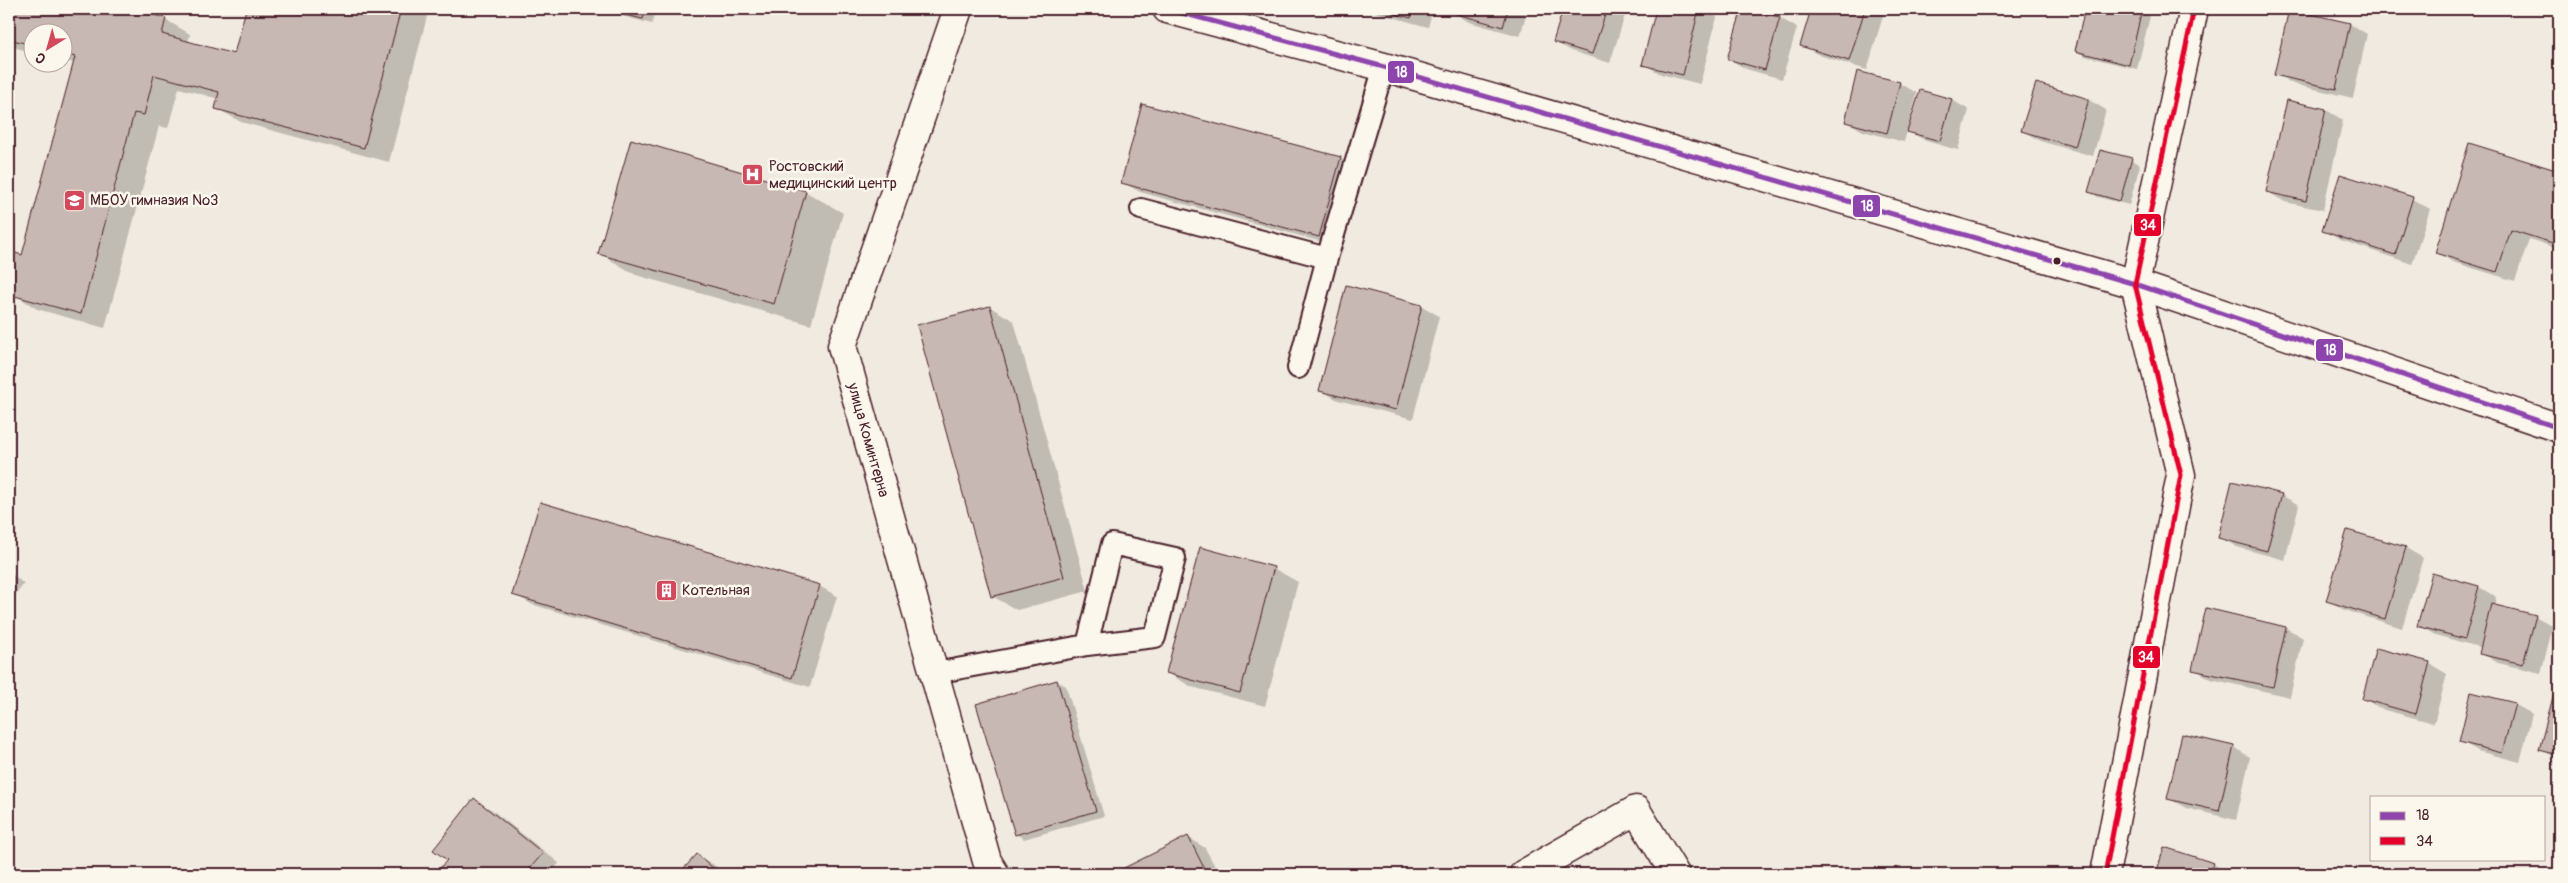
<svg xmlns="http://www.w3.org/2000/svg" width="2568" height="883" font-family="Pangolin,sans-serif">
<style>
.shadow{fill:#0003}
.building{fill:#c8b8b3;stroke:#4a1f2b}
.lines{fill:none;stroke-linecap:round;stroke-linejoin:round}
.service-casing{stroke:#4a1f2b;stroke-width:24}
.minor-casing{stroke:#4a1f2b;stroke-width:31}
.secondary-casing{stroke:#4a1f2b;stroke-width:31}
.service{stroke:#fbf7ec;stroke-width:20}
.minor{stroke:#fbf7ec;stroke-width:28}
.secondary{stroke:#fbf7ec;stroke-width:28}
.bus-1-casing{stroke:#fbf7ec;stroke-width:9}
.bus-2-casing{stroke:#fbf7ec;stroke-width:9}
.bus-1{stroke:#8e44ad;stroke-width:5}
.bus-2{stroke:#e4002b;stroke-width:5}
.bus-dot{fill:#4a1f2b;stroke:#fbf7ec;stroke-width:2}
.labels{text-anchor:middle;stroke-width:5;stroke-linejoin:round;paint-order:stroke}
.poi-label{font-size:15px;fill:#4a1f2b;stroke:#fbf7ec;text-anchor:start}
.street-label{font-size:15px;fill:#4a1f2b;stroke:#fbf7ec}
.line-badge{stroke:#fbf7ec;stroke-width:2}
.badge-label{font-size:14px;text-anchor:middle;font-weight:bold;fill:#fff}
</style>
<rect width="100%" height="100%" fill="#f0eae0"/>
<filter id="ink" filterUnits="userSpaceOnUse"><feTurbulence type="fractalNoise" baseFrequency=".02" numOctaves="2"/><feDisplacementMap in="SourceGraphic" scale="10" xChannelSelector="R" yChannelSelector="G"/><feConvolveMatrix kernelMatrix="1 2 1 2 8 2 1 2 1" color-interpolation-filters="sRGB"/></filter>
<g filter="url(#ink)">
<!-- shadow -->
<g class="shadow">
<polygon points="9,9 125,9 166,20 190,34 188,43 235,56 247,9 429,9 389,162 241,122 216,108 219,99 179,88 168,128 159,126 105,328 37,309 9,291 9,253 23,256 74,63 62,60 62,32 32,32 32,52 9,46"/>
<polygon points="597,9 655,9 652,24"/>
<polygon points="1370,9 1433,9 1428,27 1378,13"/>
<polygon points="1452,9 1528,9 1520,36 1469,22 1452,12"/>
<polygon points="1564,9 1614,9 1625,15 1610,63 1571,51 1554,41"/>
<polygon points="1657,9 1702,9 1717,17 1700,84 1661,74 1643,64"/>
<polygon points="1743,9 1780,18 1797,28 1782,79 1746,69 1729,59"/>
<polygon points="1812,9 1885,9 1867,70 1819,55 1801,45"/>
<polygon points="2086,9 2132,9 2150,16 2137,69 2085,56 2076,51"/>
<polygon points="2290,10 2350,24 2367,34 2353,98 2293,84 2276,74"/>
<polygon points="1899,83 1917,93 1909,124 1911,125 1921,91 1952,100 1969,110 1958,150 1926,141 1907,130 1904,142 1863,131 1846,121"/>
<polygon points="2089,100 2106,110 2093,156 2040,141 2023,131"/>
<polygon points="2288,101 2326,110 2343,120 2323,210 2285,202 2268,192"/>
<polygon points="2470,145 2559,173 2559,249 2529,239 2515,281 2453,262 2436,252"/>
<polygon points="1340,158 1357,168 1337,246 1140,192 1122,182"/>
<polygon points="2131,160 2140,165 2129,205 2098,197 2090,192"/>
<polygon points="806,192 843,213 811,325 636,275 599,253"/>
<polygon points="2412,199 2430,209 2412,264 2341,240 2323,230"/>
<polygon points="1422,306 1439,316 1413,419 1338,400 1320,390"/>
<polygon points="990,307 1014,321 1088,591 1017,610 992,596"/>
<polygon points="2281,495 2299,505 2285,560 2237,547 2219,537"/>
<polygon points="2406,548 2423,558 2402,628 2345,610 2327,600"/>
<polygon points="1273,568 1298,582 1265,706 1192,687 1167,673"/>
<polygon points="9,572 24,584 9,602"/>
<polygon points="2433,574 2479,587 2496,597 2494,606 2535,616 2553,626 2541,673 2498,663 2481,653 2482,648 2436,635 2419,625"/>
<polygon points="819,586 837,596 810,687 531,604 514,594"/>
<polygon points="2207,610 2286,628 2303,638 2290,697 2211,679 2194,669"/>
<polygon points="2377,649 2430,664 2447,674 2434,723 2381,709 2364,699"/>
<polygon points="1057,681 1066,686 1104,816 1024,839 1016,834"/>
<polygon points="2555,695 2559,696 2559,760 2541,749"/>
<polygon points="2514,704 2532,714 2520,762 2478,751 2460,741"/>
<polygon points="2233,747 2250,757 2236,820 2186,808 2168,798"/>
<polygon points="474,800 492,810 559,863 551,874 437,874 448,860"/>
<polygon points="1188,837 1205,848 1219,874 1115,874"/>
<polygon points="2165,849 2213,864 2231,874 2157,874"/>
<polygon points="697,855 714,865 724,874 680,874"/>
</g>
<!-- building -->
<g class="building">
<polygon points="9,9 130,9 166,18 162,34 234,54 246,9 401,9 364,148 215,109 219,92 154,75 144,115 134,113 81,314 11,295 14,285 9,284 9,251 22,255 75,57 62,53 62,32 32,32 32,45 9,39"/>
<polygon points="598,9 646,9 643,19"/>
<polygon points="1377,9 1413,9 1411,18"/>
<polygon points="1451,9 1508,9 1503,27 1450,12"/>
<polygon points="1563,9 1607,9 1592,54 1553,42"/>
<polygon points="1656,9 1699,9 1683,75 1642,65"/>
<polygon points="1742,9 1780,17 1765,70 1727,59"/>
<polygon points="1811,9 1865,9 1849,61 1800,46"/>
<polygon points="2085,9 2142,10 2129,65 2075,51"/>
<polygon points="2289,9 2350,23 2336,89 2274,75"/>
<polygon points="1857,71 1900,82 1887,133 1845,122"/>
<polygon points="2036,83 2089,99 2075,147 2021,131"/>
<polygon points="1920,90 1952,99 1940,141 1907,132"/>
<polygon points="2287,100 2326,109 2306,201 2266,192"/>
<polygon points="1142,104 1341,157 1319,237 1121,183"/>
<polygon points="631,139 806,191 774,304 598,254"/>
<polygon points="2469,143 2559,171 2559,245 2511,230 2497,272 2435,253"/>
<polygon points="2100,150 2132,158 2120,201 2088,192"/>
<polygon points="2340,174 2413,197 2395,255 2322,231"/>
<polygon points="1346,285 1422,305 1396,410 1319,391"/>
<polygon points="990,306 1064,577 991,597 917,325"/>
<polygon points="2232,481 2282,494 2267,551 2218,538"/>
<polygon points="540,502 820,585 792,678 512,595"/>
<polygon points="2347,530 2406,547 2385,619 2326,601"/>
<polygon points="1200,547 1274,567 1240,693 1166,673"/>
<polygon points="2432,573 2479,586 2465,639 2417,626"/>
<polygon points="2491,604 2536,615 2523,664 2479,654"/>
<polygon points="2206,608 2286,627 2273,687 2192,670"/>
<polygon points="2376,648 2430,662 2416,714 2362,699"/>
<polygon points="1057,680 1096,811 1015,835 976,704"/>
<polygon points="2471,692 2515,703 2502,753 2459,742"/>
<polygon points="2554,693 2559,695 2559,755 2539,750"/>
<polygon points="2182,734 2234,746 2219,811 2167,799"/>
<polygon points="474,798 543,853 525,874 435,874 447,860 433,850"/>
<polygon points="1188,836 1207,874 1112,874"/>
<polygon points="2164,847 2214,863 2210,874 2156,874"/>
<polygon points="697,854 720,874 679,874"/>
</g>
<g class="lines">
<defs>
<g id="service">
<polyline points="1141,209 1327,258"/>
<polyline points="1298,368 1327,258 1384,67"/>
<polyline points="935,673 1087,645 1155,637 1175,558 1112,544 1087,645"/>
</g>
<g id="minor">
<path id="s1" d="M958 9 842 346 987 861 995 874"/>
<polyline points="1524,874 1636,810 1675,874"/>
<polyline points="2105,874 2181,475 2135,284"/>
</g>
<g id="secondary">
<polyline points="1167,9 1384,67 2135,284 2559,428"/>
<polyline points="2135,284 2194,9"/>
</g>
</defs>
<!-- service casing -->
<use href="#service" class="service-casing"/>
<!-- minor casing -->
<use href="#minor" class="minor-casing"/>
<!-- secondary casing -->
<use href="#secondary" class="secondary-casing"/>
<!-- service -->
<use href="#service" class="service"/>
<!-- minor -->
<use href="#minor" class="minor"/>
<!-- secondary -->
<use href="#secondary" class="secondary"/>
<defs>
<polyline id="bus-1" points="1167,9 1384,67 2135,284 2559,428"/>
<polyline id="bus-2" points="2105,874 2181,475 2135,284 2194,9"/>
</defs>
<!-- bus-1 casing -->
<use href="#bus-1" class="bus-1-casing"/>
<!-- bus-2 casing -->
<use href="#bus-2" class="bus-2-casing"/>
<!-- bus-1 -->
<use href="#bus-1" class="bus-1"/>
<!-- bus-2 -->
<use href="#bus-2" class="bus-2"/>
</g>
</g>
<!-- icons -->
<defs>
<symbol id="hospital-square" viewBox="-11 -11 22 22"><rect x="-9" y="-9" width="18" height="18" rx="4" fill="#d1495b" stroke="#fbf7ec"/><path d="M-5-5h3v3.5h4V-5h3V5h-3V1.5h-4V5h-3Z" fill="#fff"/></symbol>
<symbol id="school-square" viewBox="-11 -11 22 22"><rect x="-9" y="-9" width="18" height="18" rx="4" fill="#d1495b" stroke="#fbf7ec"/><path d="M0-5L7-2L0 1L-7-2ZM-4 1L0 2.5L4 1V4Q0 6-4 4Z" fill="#fff"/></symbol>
<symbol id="building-square" viewBox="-11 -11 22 22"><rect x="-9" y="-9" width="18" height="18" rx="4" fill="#d1495b" stroke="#fbf7ec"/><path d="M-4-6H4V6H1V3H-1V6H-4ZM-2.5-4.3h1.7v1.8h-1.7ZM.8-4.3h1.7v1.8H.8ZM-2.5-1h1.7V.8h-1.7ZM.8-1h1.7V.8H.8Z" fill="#fff"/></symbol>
</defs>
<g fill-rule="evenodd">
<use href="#hospital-square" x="740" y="162" width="25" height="25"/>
<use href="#school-square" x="62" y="188" width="25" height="25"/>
<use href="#building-square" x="654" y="578" width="25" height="25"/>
</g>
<!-- markers -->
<circle class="bus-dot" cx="2057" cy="261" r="4.5"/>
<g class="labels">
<!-- poi labels -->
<g class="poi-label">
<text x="769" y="171">Ростовский<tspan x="769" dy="17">медицинский центр</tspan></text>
<text x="90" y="205">МБОУ гимназия №3</text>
<text x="682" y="595">Котельная</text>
</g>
<!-- street labels -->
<g class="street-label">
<text dy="5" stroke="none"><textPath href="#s1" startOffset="454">улица Коминтерна</textPath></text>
</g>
</g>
<g class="line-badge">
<rect x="1387" y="60" width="28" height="24" rx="5" fill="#8e44ad"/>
<rect x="1852" y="194" width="29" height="24" rx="5" fill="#8e44ad"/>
<rect x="2133" y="213" width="29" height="24" rx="5" fill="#e4002b"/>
<rect x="2315" y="338" width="29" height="24" rx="5" fill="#8e44ad"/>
<rect x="2132" y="645" width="29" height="24" rx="5" fill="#e4002b"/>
</g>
<g class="badge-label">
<text x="1401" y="77">18</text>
<text x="1867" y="211">18</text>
<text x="2148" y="230">34</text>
<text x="2330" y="355">18</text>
<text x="2146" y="662">34</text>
</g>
<!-- margin -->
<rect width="2568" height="883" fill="none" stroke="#fbf7ec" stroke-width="30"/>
<rect x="15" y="15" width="2538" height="853" fill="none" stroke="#4a1f2b" stroke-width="2" filter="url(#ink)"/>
<!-- legend -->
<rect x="2370" y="796" width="175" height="65" fill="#fbf7ec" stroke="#b4a19f"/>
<rect x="2380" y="812" width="25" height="8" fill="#8e44ad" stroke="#b4a19f"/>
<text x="2416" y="820" font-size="15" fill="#4a1f2b">18</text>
<rect x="2380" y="837" width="25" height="8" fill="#e4002b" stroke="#b4a19f"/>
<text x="2416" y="846" font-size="15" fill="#4a1f2b">34</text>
<!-- north arrow -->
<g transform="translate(48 48) rotate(217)"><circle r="24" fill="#fbf7ec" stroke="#b4a19f"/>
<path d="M0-4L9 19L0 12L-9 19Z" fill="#d1495b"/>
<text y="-8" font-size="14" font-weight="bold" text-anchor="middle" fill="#4a1f2b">С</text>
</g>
</svg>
